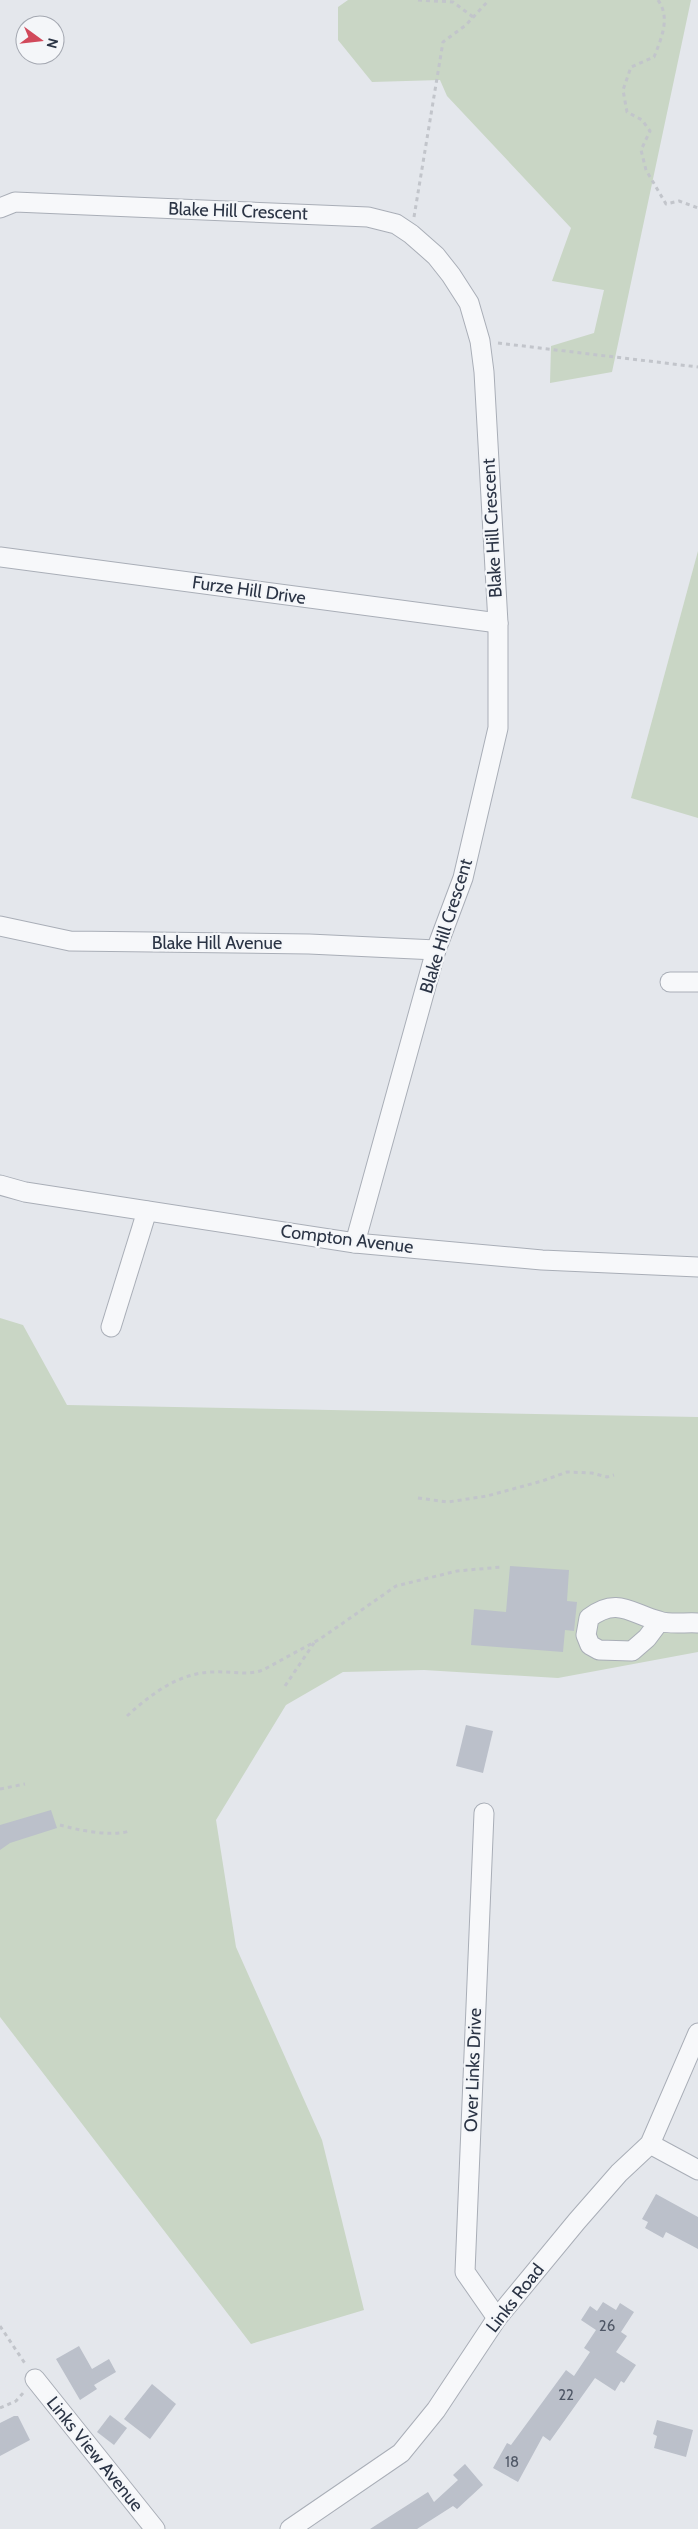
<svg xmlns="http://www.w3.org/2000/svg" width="698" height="2529" font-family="Cabin,sans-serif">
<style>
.green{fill:#c9d6c5}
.building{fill:#bbc0ca}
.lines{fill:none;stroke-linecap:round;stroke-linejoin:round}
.minor-casing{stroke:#a9aeb7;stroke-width:21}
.path{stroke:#c2c5cb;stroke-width:3;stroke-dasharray:4 4;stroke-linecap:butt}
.minor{stroke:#f7f8fa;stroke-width:19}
.labels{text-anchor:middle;stroke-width:4.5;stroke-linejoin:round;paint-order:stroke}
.number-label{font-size:15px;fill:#4f5766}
.street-label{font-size:18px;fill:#2b3445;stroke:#f4f6f9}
</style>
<rect width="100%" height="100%" fill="#e4e7ec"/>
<!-- green -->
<g class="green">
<polygon points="348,0 691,0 612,372 550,383 551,346 594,333 604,290 552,281 571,228 447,96 440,80 372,82 338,40 338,7"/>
<polygon points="698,551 698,818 631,798"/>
<polygon points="0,1318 23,1325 67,1405 698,1417 698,1652 558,1678 424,1670 343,1672 286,1705 216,1820 236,1947 322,2140 364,2310 251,2344 0,2017"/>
</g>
<!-- building -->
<g class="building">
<polygon points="510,1566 569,1570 567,1601 577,1602 574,1631 565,1630 563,1652 471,1645 474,1609 506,1612"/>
<polygon points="466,1725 493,1731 483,1773 456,1766"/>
<polygon points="51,1810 57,1828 10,1843 0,1850 0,1825"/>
<polygon points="656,2194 698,2217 698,2249 666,2232 663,2238 645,2228 648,2222 642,2219"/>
<polygon points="603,2302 616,2310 620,2303 634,2312 621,2332 627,2336 616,2352 636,2365 624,2383 621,2381 615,2391 595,2378 550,2441 543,2436 518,2482 493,2468 507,2443 511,2445 566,2370 574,2376 590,2352 584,2348 596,2330 581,2320 590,2306 597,2311"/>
<polygon points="79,2346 92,2369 109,2359 116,2372 94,2385 97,2389 80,2400 56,2359"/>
<polygon points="152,2384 176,2404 150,2439 124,2419"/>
<polygon points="110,2415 127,2428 114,2445 97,2432"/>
<polygon points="14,2416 18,2416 30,2440 0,2456 0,2423"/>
<polygon points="657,2420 693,2430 686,2457 654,2448 657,2436 653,2434"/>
<polygon points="465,2464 483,2485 457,2509 453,2506 417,2529 370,2529 428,2492 434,2502 458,2480 453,2475"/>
</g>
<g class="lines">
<defs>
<g id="minor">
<polyline points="0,208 15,202 368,217 396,224 411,234 436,256 451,275 469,303 480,341 484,372 498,623 498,728 463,878 436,950 355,1243"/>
<polyline points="0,557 498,623"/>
<polyline points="0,926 70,941 309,944 436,950"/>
<polyline points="670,982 698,982"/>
<polyline points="0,1185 25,1192 355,1243 542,1260 698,1267"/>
<polyline points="111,1327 147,1211"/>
<path d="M659 1622 647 1638 632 1651 599 1650 590 1645 586 1635 589 1618C617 1596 632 1614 659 1621 670 1625 686 1622 698 1623"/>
<polyline points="484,1813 465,2272 497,2318"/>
<polyline points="650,2144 698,2170"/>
<polyline points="35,2379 155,2529"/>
<polyline points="290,2529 401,2453 436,2410 497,2318 577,2221 619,2173 650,2144 698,2033"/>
</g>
</defs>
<!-- minor casing -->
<use href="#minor" class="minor-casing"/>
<!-- path -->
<g class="path">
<polyline points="418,0 453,2 473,17"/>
<path d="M658 0C671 18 661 39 654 57L631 67 623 90 627 112 642 120 650 131 641 150 646 170 666 204 679 201 698 208"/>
<polyline points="414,217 443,42 466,25 489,0"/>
<polyline points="498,343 698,367"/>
<polyline points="418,1498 448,1502 487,1496 542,1481 567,1472 592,1473 607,1477 614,1475"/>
<polyline points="285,1686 314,1643"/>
<path d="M127 1716C151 1694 180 1672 214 1672 231 1671 248 1676 263 1670L320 1639 396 1586 457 1571 502 1567"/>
<polyline points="0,1789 25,1784"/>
<path d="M60 1825C77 1830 112 1837 129 1831"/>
<polyline points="0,2326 26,2365"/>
<polyline points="0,2408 16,2401 24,2392"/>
</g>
<!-- minor -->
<use href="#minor" class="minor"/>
</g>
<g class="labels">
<!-- number labels -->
<g class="number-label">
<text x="607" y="2331">26</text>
<text x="566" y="2400">22</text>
<text x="512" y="2467">18</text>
</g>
<!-- street labels -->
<g class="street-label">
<text transform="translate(238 211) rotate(2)" y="6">Blake Hill Crescent</text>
<text transform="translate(492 528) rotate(-93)" y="6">Blake Hill Crescent</text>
<text transform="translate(249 590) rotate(8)" y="6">Furze Hill Drive</text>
<text transform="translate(446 926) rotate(-73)" y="6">Blake Hill Crescent</text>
<text x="217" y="949">Blake Hill Avenue</text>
<text transform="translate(347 1239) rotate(7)" y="6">Compton Avenue</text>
<text transform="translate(473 2070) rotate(-88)" y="6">Over Links Drive</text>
<text transform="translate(515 2298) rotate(-52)" y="6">Links Road</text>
<text transform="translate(95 2454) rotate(51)" y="6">Links View Avenue</text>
</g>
</g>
<!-- north arrow -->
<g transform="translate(40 40) rotate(105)"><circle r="24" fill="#f4f6f9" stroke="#a4a8b1"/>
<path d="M0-4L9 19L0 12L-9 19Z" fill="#d1495b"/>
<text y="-8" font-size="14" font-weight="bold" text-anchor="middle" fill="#2b3445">N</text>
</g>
</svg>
